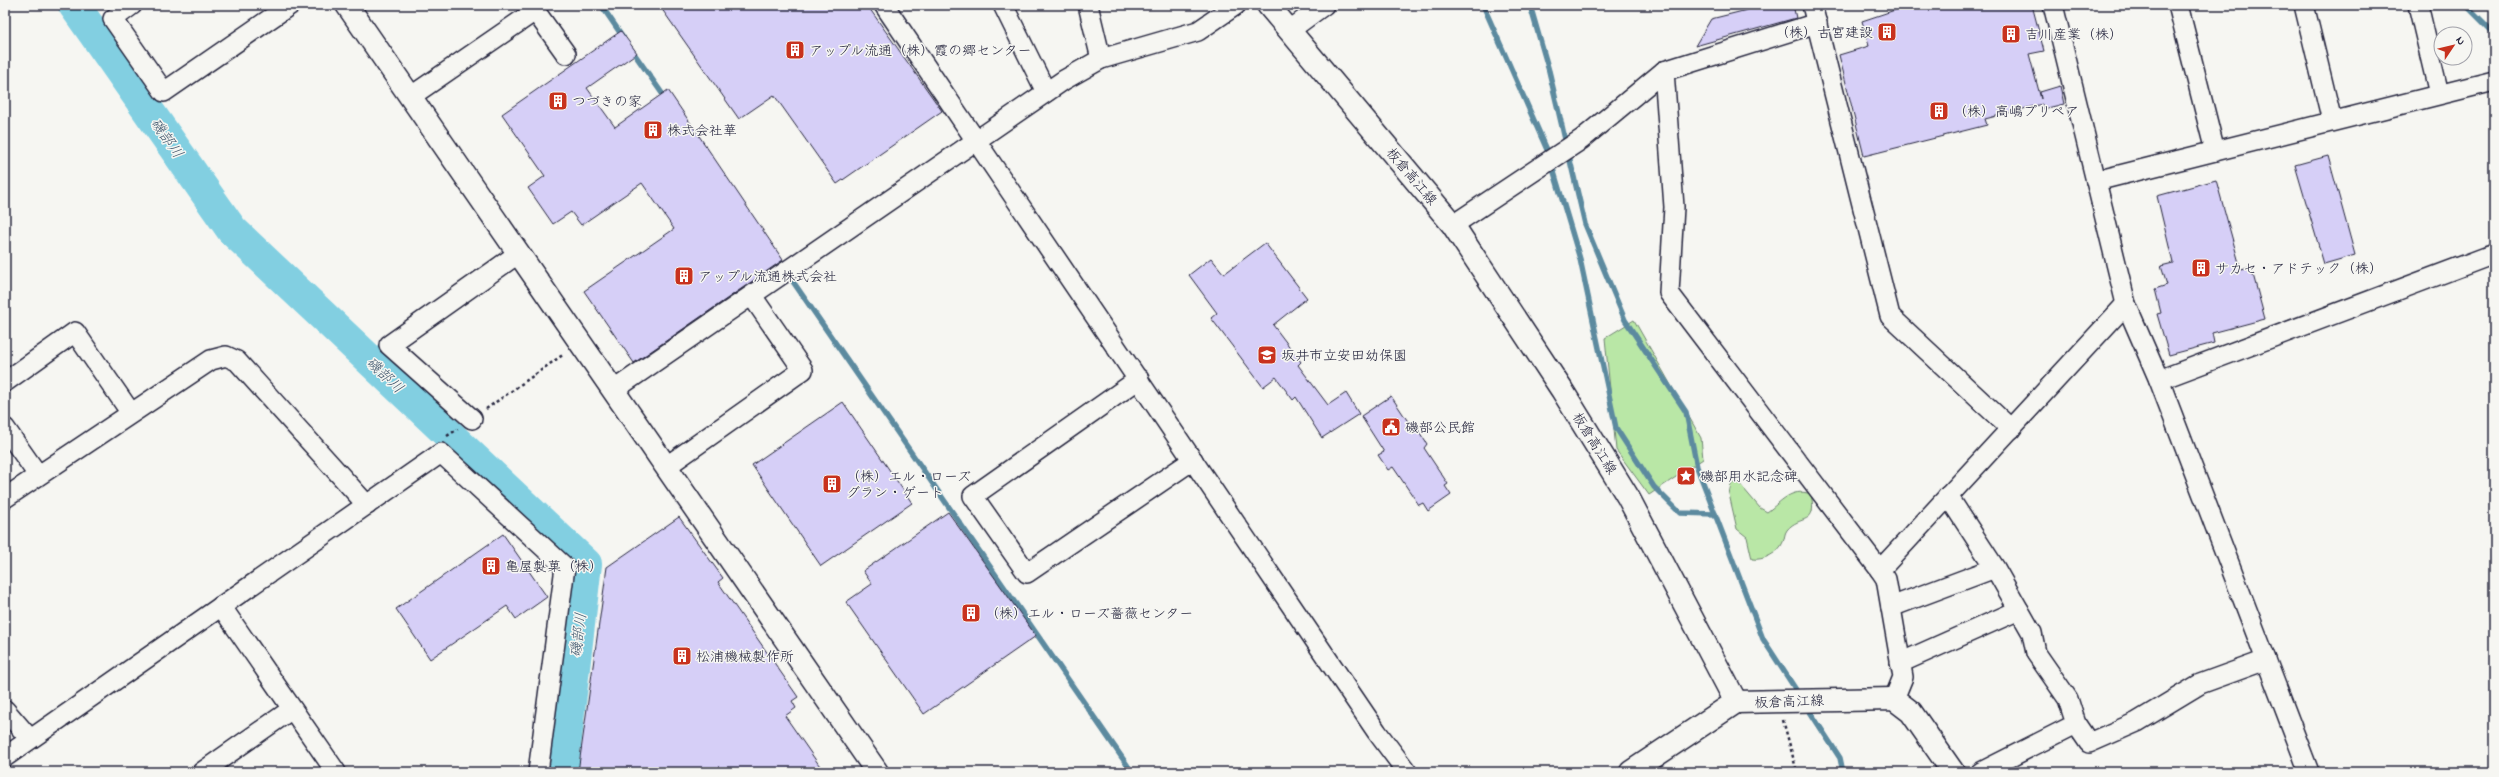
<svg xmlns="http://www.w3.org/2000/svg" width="2499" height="777" font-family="'Indie Flower','Klee One',sans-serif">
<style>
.green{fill:#b9e7a6;stroke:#6e8470}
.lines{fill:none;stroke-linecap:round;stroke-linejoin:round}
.stream{stroke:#5c8a9f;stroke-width:5.5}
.river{stroke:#82cfe1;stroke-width:32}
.building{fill:#d6cff7;stroke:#22223b}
.minor-casing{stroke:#22223b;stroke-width:22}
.tertiary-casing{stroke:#22223b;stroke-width:25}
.secondary-casing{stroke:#22223b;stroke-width:25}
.path{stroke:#22223b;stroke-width:2.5;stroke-dasharray:3 3;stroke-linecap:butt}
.minor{stroke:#f6f6f2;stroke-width:19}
.tertiary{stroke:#f6f6f2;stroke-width:22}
.secondary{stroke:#f6f6f2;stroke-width:22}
.labels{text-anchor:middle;stroke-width:3;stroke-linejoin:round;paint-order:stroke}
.poi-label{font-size:14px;fill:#22223b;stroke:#f6f6f2;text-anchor:start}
.street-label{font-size:14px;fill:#22223b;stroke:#f6f6f2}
.water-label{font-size:15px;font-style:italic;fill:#3f566d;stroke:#f6f6f2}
</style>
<rect width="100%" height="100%" fill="#f6f6f2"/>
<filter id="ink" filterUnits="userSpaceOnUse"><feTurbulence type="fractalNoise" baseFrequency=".025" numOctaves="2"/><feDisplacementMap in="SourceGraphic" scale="8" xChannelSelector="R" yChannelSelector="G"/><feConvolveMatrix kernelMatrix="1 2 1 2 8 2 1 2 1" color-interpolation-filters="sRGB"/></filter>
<g filter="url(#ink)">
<!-- green -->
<g class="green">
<polygon points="1634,320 1701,438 1703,459 1649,495 1616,450 1605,338"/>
<path d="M1738 482 1760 508 1767 512C1781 502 1791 487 1811 494 1818 527 1800 514 1787 530 1784 534 1785 538 1783 542 1779 553 1763 561 1752 559L1747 537 1737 529 1729 494 1731 484Z"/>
</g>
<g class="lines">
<!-- stream -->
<g class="stream">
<polyline points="601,5 623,37"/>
<polyline points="1483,5 1548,152 1580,259 1616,428 1654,487 1680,513 1715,514"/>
<polyline points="1530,5 1549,71 1585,224 1625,320 1686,412 1697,467 1763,639 1800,696"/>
<polyline points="2466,5 2494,33"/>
<polyline points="631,49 666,99"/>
<polyline points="776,257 1132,772"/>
<polyline points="1807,707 1840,758 1843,772"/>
</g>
<!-- river -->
<polyline class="river" points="74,5 232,230 586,564 562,772"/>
</g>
<!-- building -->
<g class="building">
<polygon points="659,5 867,5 942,111 837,184 774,95 739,119"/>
<polygon points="1767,5 1793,5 1796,18 1695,46 1711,19"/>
<polygon points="1910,5 2032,5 2044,51 2029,54 2041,99 2040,92 2060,86 2064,104 2043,109 2042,104 1985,119 1987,125 1864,156 1839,55 1869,46 1862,21"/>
<polygon points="621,31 637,53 587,88 615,127 668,90 783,260 634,363 584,291 674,229 642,183 581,225 571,212 553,224 528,188 545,176 502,114"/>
<polygon points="2328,156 2355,255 2324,264 2295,165"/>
<polygon points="2216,180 2241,270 2251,267 2265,319 2212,333 2214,343 2169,355 2157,314 2161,313 2155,289 2167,285 2161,266 2173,263 2157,196"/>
<polygon points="1265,243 1307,298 1273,325 1301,362 1298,365 1328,405 1346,393 1359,414 1322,438 1296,397 1293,400 1276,377 1263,387 1211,318 1217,313 1189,275 1211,258 1224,274"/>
<polygon points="1391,396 1413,429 1416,427 1427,444 1424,448 1448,484 1445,486 1451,495 1428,511 1423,503 1419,505 1393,467 1388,470 1378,455 1384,452 1361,416"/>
<polygon points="843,402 912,503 821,566 752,465"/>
<polygon points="948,512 1036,636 924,714 846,602 872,584 863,571"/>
<polygon points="679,517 723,578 718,582 798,697 792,701 796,708 785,716 824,772 578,772 607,567"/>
<polygon points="503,534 547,597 516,619 507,606 430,659 396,609"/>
</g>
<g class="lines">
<defs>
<g id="minor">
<polyline points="132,5 113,19 164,92 290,5"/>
<polyline points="531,5 566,54"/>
<polyline points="884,5 1377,732 1407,772"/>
<polyline points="1003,5 1046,92"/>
<polyline points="1088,5 1101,59"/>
<polyline points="1812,5 1890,316 2011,429"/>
<polyline points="2053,5 2126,304 2159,380 2309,772"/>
<polyline points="2178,5 2215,151"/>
<polyline points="2304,5 2332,121"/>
<polyline points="2418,5 2439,94"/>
<polyline points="1290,30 1324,5"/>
<polyline points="1664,71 1674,207 1669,293 1880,570"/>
<polyline points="410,97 535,11"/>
<polyline points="2096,181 2494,81"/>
<polyline points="1453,225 1582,139 1664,71 1817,23"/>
<polyline points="1139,379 973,496 1027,573 1193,460"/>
<polyline points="2159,380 2494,254"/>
<polyline points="5,382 75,332 131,413"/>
<polyline points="614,390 1064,80 1101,59 1198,31 1236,5"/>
<polyline points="472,419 389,345 519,253"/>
<polyline points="5,428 38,475"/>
<polyline points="667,466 803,370 752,296"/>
<polyline points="1948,496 1995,568 2032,633 2036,653 2068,699 2076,724 2089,743 2137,722 2200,684 2266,660"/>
<polyline points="5,498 211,360 226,356 237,361 367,505"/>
<polyline points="221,606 336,772"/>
<polyline points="1891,607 1995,568"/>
<polyline points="1900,663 2019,610"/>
<polyline points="1894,699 1903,677 1886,579 1880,570 2126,304"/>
<polyline points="5,710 30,739"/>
<polyline points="5,757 441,453 565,567 538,772"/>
<polyline points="202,772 292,709"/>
<polyline points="1981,772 2076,724"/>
</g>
<g id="tertiary">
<polyline points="347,5 877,772"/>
<polyline points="1631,772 1736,702"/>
</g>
<polyline id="secondary" points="1268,5 1453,225 1562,390 1628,497 1736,702 1894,699 1911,712 1953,772"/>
</defs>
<!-- minor casing -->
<use href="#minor" class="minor-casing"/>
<!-- tertiary casing -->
<use href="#tertiary" class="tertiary-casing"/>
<!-- secondary casing -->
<use href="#secondary" class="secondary-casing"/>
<!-- path -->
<g class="path">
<polyline points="486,409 564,354"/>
<polyline points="447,436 458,429"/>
<polyline points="1783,720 1797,772"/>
</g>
<!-- minor -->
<use href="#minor" class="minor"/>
<!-- tertiary -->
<use href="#tertiary" class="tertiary"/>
<!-- secondary -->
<use href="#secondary" class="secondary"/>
</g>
</g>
<!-- icons -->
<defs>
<symbol id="building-square" viewBox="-11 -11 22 22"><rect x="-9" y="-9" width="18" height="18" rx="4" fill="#c8321e" stroke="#f6f6f2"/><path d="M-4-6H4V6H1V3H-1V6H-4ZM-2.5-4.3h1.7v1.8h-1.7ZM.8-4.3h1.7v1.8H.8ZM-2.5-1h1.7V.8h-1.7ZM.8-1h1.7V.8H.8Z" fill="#fff"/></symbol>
<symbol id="school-square" viewBox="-11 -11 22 22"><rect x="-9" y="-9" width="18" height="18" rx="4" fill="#c8321e" stroke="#f6f6f2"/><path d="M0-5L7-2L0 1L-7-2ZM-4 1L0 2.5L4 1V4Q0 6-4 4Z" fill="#fff"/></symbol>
<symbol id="civic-square" viewBox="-11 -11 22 22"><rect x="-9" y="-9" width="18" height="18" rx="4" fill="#c8321e" stroke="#f6f6f2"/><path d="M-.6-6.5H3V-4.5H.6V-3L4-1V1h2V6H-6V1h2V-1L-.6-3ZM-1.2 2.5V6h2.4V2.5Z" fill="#fff"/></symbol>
<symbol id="sight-square" viewBox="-11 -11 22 22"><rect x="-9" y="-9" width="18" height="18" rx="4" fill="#c8321e" stroke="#f6f6f2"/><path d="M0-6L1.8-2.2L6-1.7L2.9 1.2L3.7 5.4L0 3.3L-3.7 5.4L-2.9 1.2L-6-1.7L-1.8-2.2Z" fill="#fff"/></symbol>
</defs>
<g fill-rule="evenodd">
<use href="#building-square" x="1876" y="21" width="22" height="22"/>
<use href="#building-square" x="2000" y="23" width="22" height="22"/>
<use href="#building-square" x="784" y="39" width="22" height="22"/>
<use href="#building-square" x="547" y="90" width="22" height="22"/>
<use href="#building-square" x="1928" y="100" width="22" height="22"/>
<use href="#building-square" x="642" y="119" width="22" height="22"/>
<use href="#building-square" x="2190" y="257" width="22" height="22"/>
<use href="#building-square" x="673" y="265" width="22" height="22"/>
<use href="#school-square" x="1256" y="344" width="22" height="22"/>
<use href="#civic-square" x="1380" y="416" width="22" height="22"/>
<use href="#sight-square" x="1675" y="465" width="22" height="22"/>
<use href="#building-square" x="821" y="473" width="22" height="22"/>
<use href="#building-square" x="480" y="555" width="22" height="22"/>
<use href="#building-square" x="960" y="602" width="22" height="22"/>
<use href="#building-square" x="671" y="645" width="22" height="22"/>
</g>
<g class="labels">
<!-- poi labels -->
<g class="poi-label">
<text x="1873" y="37" text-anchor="end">（株）古宮建設</text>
<text x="2025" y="39">吉川産業（株）</text>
<text x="809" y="55">アップル流通（株）霞の郷センター</text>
<text x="572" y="106">つづきの家</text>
<text x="1953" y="116">（株）高嶋プリペア</text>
<text x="667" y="135">株式会社華</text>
<text x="2215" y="273">サカセ・アドテック（株）</text>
<text x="698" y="281">アップル流通株式会社</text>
<text x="1281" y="360">坂井市立安田幼保園</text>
<text x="1405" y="432">磯部公民館</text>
<text x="846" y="481">（株）エル・ローズ<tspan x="846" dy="16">グラン・ゲート</tspan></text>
<text x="1700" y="481">磯部用水記念碑</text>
<text x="505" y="571">亀屋製菓（株）</text>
<text x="985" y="618">（株）エル・ローズ薔薇センター</text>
<text x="696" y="661">松浦機械製作所</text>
</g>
<!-- street labels -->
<g class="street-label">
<text transform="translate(1412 176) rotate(50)" y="5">板倉高江線</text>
<text transform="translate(1595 443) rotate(58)" y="5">板倉高江線</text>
<text transform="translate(1789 701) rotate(-2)" y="5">板倉高江線</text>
</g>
<!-- water labels -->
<g class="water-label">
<text transform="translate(167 138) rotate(55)" y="5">磯部川</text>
<text transform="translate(385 375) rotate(43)" y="5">磯部川</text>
<text transform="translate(578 635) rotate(-83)" y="5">磯部川</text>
</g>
</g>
<!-- margin -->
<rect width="2499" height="777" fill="none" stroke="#f6f6f2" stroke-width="20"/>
<rect x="10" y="10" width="2479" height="757" fill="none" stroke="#22223b" stroke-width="1.5" filter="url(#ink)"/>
<!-- north arrow -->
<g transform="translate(2453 46) rotate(55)"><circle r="19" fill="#f6f6f2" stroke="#a1a1a9"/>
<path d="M0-3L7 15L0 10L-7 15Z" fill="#c8321e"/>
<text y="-6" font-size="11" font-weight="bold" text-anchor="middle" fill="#22223b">N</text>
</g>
</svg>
